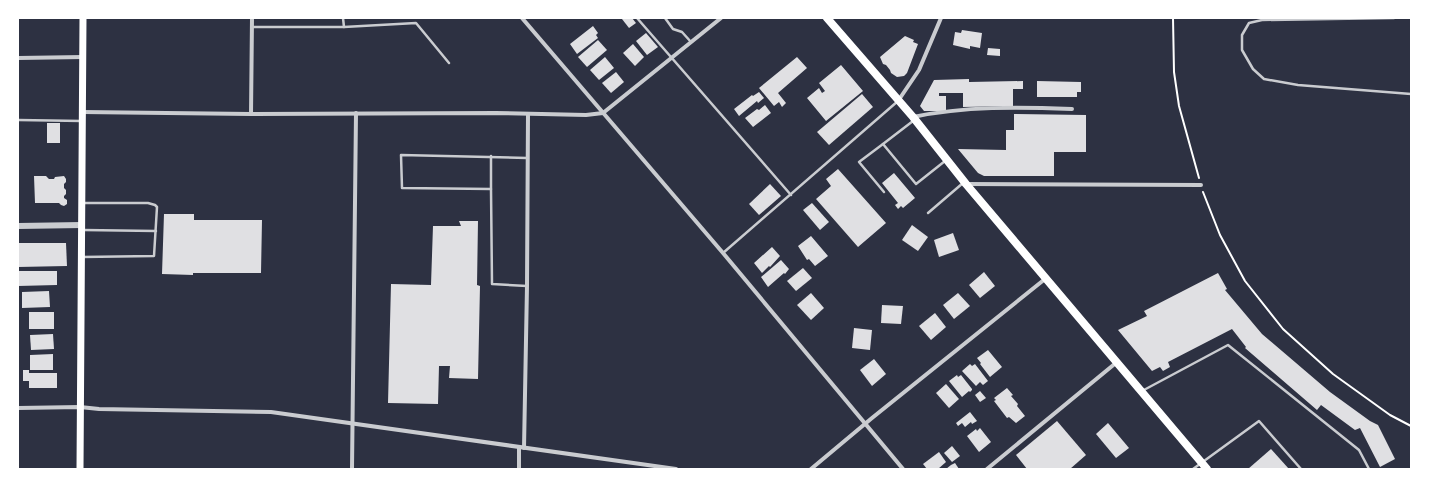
<svg xmlns="http://www.w3.org/2000/svg" width="1429" height="487" font-family="'Sofia Sans Condensed',sans-serif">
<style>
.building{fill:#e0e0e3}
.lines{fill:none;stroke-linecap:round;stroke-linejoin:round}
.path{stroke:#fff;stroke-width:2}
.service{stroke:#caccd0;stroke-width:2.5}
.minor{stroke:#caccd0;stroke-width:4}
.tertiary{stroke:#caccd0;stroke-width:6}
.secondary{stroke:#fff;stroke-width:7}
.primary{stroke:#fff;stroke-width:8}
</style>
<rect width="100%" height="100%" fill="#2d3142"/>
<!-- building -->
<g class="building">
<polygon points="623,18 632,18 636,23 629,28 622,19"/>
<polygon points="593,26 598,33 596,35 598,38 577,54 570,44"/>
<polygon points="962,30 982,33 980,48 970,46 970,49 953,45 955,32 961,33"/>
<polygon points="646,33 658,47 647,55 636,41"/>
<polygon points="905,36 914,40 913,42 918,44 907,73 904,76 897,77 891,73 890,70 886,65 883,64 880,57"/>
<polygon points="598,40 607,50 587,67 578,57"/>
<polygon points="633,44 644,57 635,66 623,53"/>
<polygon points="988,48 1000,49 1000,56 987,55"/>
<polygon points="605,57 614,68 599,80 590,70"/>
<polygon points="797,57 807,68 778,93 786,103 782,107 779,102 774,106 759,88"/>
<polygon points="841,65 863,91 826,121 807,98 819,88 822,93 825,91 819,83"/>
<polygon points="616,72 624,82 611,93 602,83"/>
<polygon points="969,79 969,82 1023,81 1023,89 1013,89 1013,106 963,107 963,93 939,93 939,96 946,96 946,111 924,111 920,106 934,80"/>
<polygon points="1037,81 1081,82 1081,92 1077,92 1077,97 1037,97"/>
<polygon points="759,92 764,98 758,103 757,101 739,116 734,109 752,95 753,96"/>
<polygon points="862,94 873,107 829,145 817,132"/>
<polygon points="765,105 771,113 753,127 745,118 757,109 759,110"/>
<polygon points="1014,114 1086,115 1086,152 1054,152 1054,176 984,176 978,173 958,149 1006,150 1006,130 1014,130"/>
<rect x="47" y="123" width="13" height="20"/>
<polygon points="838,169 886,223 858,247 816,199 831,186 826,179"/>
<polygon points="894,173 915,198 903,208 901,206 898,209 895,205 898,203 882,183"/>
<polygon points="34,176 46,176 49,179 54,179 55,177 64,176 66,179 66,182 64,184 64,188 66,190 66,194 64,196 64,198 67,200 67,204 64,206 61,205 59,203 35,203"/>
<polygon points="770,184 781,196 759,215 749,204"/>
<polygon points="812,203 829,222 820,230 803,210"/>
<polygon points="164,214 194,214 194,220 262,220 261,273 193,273 193,275 162,274"/>
<polygon points="459,221 478,221 477,285 480,286 478,379 449,378 450,366 439,366 438,404 388,403 391,284 431,285 433,226 461,226"/>
<polygon points="912,225 928,237 918,251 902,240"/>
<polygon points="953,233 959,250 939,257 934,240"/>
<polygon points="811,236 828,256 815,266 809,259 807,260 798,246"/>
<polygon points="18,243 66,243 67,266 18,267"/>
<polygon points="772,247 780,256 770,267 769,266 762,273 754,263"/>
<polygon points="781,260 789,269 785,274 784,273 768,287 761,277"/>
<polygon points="803,268 812,278 796,291 787,281"/>
<polygon points="18,271 57,271 57,285 18,286"/>
<polygon points="984,272 995,286 980,298 969,285"/>
<polygon points="1218,273 1227,289 1225,290 1262,334 1330,392 1370,421 1378,425 1395,459 1380,467 1360,428 1355,430 1321,405 1317,410 1245,348 1246,347 1232,329 1168,362 1170,367 1163,371 1160,367 1152,371 1118,330 1147,316 1144,311"/>
<polygon points="49,291 50,307 22,308 22,292"/>
<polygon points="811,293 824,308 811,320 797,305"/>
<polygon points="958,293 970,306 954,319 943,305"/>
<polygon points="882,305 903,306 901,324 881,323"/>
<rect x="29" y="312" width="25" height="17"/>
<polygon points="935,313 946,327 931,340 919,326"/>
<polygon points="854,328 872,330 870,350 852,348"/>
<polygon points="53,334 54,349 31,350 30,335"/>
<polygon points="988,350 1002,367 990,377 980,364 981,363 977,358"/>
<polygon points="53,354 53,370 30,370 30,355"/>
<polygon points="874,359 886,374 872,386 860,370"/>
<polygon points="970,364 972,366 975,364 988,381 983,385 980,382 976,386 962,371"/>
<polygon points="23,370 29,370 29,373 57,373 57,388 29,388 29,381 23,381"/>
<polygon points="957,375 958,377 961,375 972,389 972,390 970,392 969,391 962,397 949,381"/>
<polygon points="946,384 959,399 949,408 936,393"/>
<polygon points="1007,388 1013,395 1011,396 1018,404 1017,406 1025,416 1016,423 1009,417 1007,418 994,401 996,400 994,398"/>
<polygon points="980,391 986,398 980,402 975,395"/>
<polygon points="970,412 977,421 972,424 971,422 965,427 962,423 958,426 956,423"/>
<polygon points="1057,421 1086,455 1070,469 1027,469 1016,455"/>
<polygon points="1108,423 1129,448 1116,458 1096,434"/>
<polygon points="980,428 991,442 979,452 967,436 976,429 977,431"/>
<polygon points="952,446 960,456 952,462 944,453"/>
<polygon points="1271,449 1289,469 1248,469"/>
<polygon points="939,452 946,462 938,469 927,469 923,464"/>
<polygon points="955,463 959,469 946,469 951,465"/>
</g>
<g class="lines">
<!-- path -->
<g class="path">
<polyline points="1173,18 1174,72 1179,106 1199,178"/>
<polyline points="1203,192 1220,235 1245,281 1283,329 1333,374 1390,415 1411,426"/>
</g>
<!-- service -->
<g class="service">
<polyline points="343,18 344,27"/>
<polyline points="637,18 791,195"/>
<polyline points="665,18 673,29 682,32 691,42"/>
<polyline points="1394,18 1262,20 1249,23 1242,35 1242,50 1253,69 1264,79 1298,85 1411,94"/>
<polyline points="252,27 344,27 416,23 449,63"/>
<polyline points="18,120 82,121"/>
<polyline points="913,121 883,144 916,184 945,161"/>
<polyline points="883,144 859,162 884,192"/>
<polyline points="491,189 491,156"/>
<polyline points="928,213 963,183"/>
<polyline points="83,230 156,231"/>
<polyline points="723,253 898,101"/>
<polyline points="82,257 154,256 157,207 155,205 148,203 84,203"/>
<polyline points="527,286 492,284 491,189 402,188 401,155 527,158"/>
<polyline points="1142,391 1228,345 1359,450 1369,469"/>
<polyline points="1193,469 1259,421 1301,469"/>
</g>
<!-- minor -->
<g class="minor">
<polyline points="522,18 723,253 903,469"/>
<polyline points="18,58 83,57"/>
<polyline points="898,101 919,70 941,18"/>
<polyline points="82,112 251,114 496,113 586,115 603,113 721,18"/>
<polyline points="251,114 252,18"/>
<path d="M913 117C965 106 1019 107 1072 109"/>
<polyline points="966,184 1201,185"/>
<polyline points="18,408 80,407 99,409 271,412 676,469"/>
<polyline points="524,448 527,286 528,114"/>
<polyline points="352,469 356,113"/>
<polyline points="519,469 519,447"/>
<polyline points="811,469 872,418 1045,279"/>
<polyline points="987,469 1117,362"/>
</g>
<!-- tertiary -->
<polyline class="tertiary" points="18,226 82,225"/>
<!-- secondary -->
<polyline class="secondary" points="80,469 83,18"/>
<!-- primary -->
<polyline class="primary" points="827,18 913,117 966,184 1207,469"/>
</g>
<!-- border -->
<rect width="1429" height="487" fill="none" stroke="#ffffff" stroke-width="38"/>
</svg>
